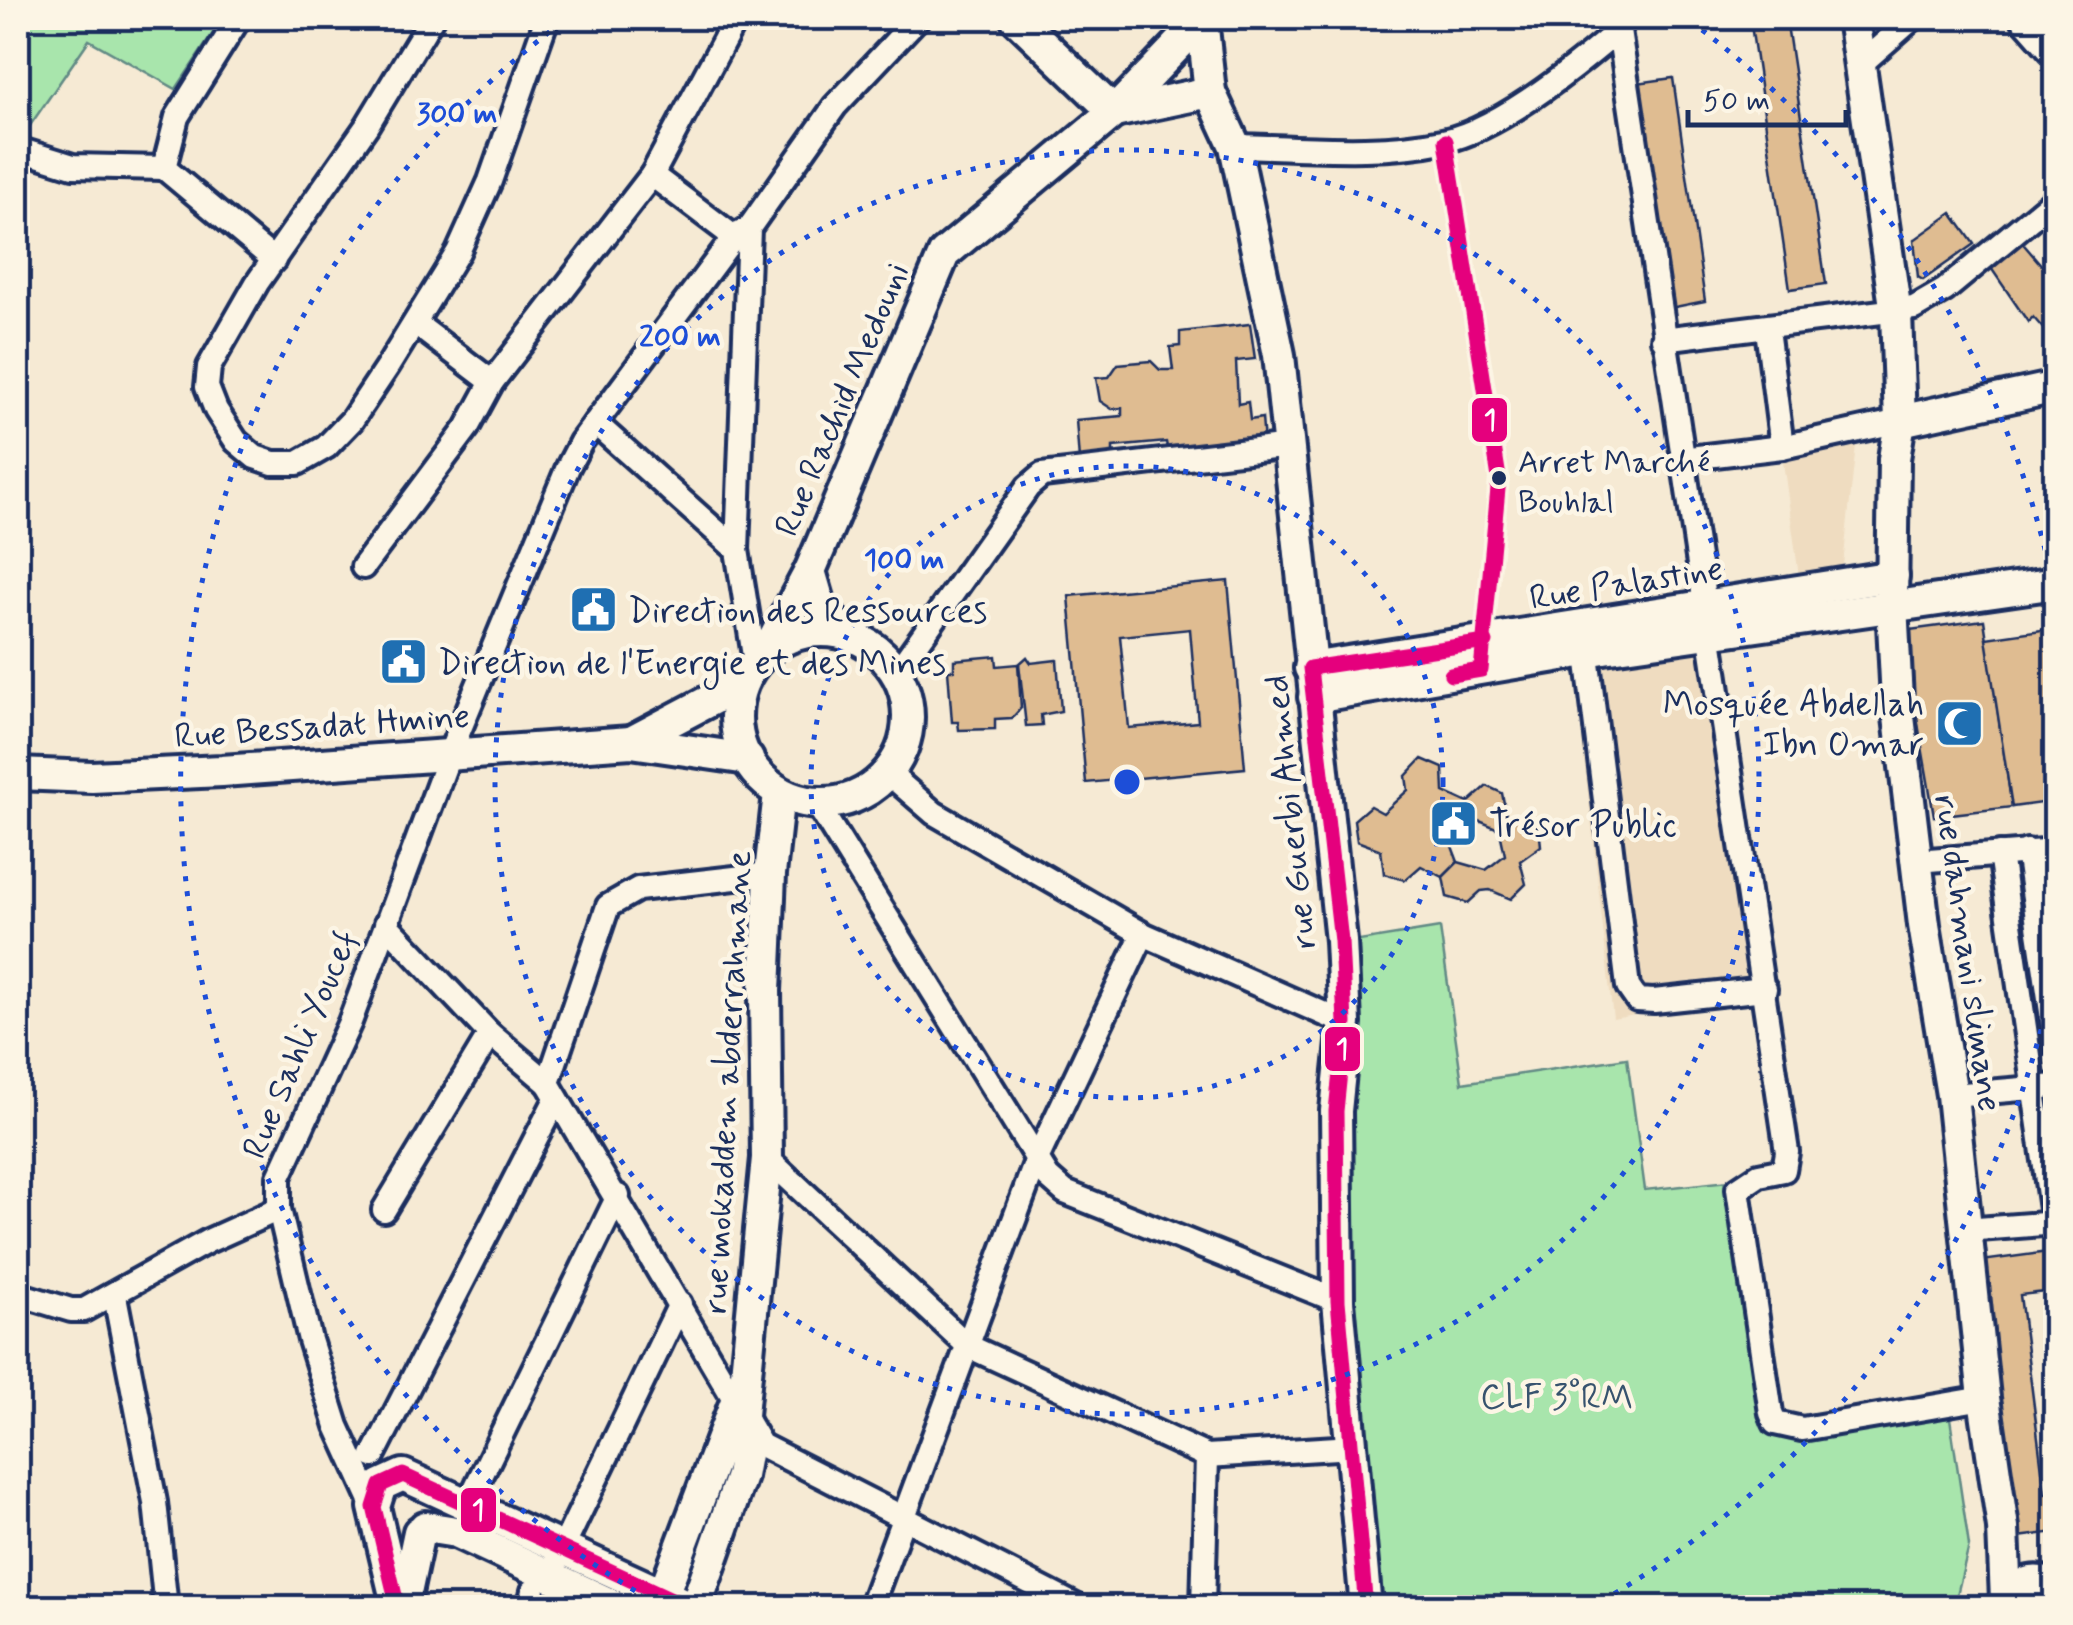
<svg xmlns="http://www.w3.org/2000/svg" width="2073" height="1625" font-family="Mynerve,sans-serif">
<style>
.built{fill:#efdcc0}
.green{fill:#a8e5ac;stroke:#628a85;stroke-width:2.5}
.building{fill:#dfbc91;stroke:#1b2f5e;stroke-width:2.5;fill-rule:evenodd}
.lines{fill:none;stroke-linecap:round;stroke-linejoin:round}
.minor-casing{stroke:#1b2f5e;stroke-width:30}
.major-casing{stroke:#1b2f5e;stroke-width:38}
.minor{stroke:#fcf5e5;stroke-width:22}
.major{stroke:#fcf5e5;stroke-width:30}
.bus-1-casing{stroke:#fcf5e5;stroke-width:22}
.bus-1{stroke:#e5007d;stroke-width:15}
.ring{fill:none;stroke:#1d4ed8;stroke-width:5;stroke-dasharray:5 10}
.bus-dot{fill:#1b2f5e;stroke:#fcf5e5;stroke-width:4}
.labels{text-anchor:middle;stroke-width:9;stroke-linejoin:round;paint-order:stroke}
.bus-label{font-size:32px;fill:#1b2f5e;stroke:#fcf5e5;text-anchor:start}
.street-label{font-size:35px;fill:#1b2f5e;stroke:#fcf5e5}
.poi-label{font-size:35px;fill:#1b2f5e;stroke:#fcf5e5;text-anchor:start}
.park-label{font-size:35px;fill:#37536e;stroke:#fcf5e5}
.centre{fill:#1d4ed8;stroke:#fcf5e5;stroke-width:5}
.ring-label{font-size:30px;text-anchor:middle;font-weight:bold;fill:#1d4ed8;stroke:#fcf5e5;stroke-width:9;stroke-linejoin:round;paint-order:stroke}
.line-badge{stroke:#fcf5e5;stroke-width:4}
.badge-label{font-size:28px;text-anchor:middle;font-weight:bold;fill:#fff}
</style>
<rect width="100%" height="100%" fill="#f6ead4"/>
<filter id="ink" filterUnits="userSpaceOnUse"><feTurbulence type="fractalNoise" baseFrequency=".01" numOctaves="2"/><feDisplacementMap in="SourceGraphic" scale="20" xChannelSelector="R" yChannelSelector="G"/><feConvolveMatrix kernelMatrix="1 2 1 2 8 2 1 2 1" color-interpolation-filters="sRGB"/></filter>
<g filter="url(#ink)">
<!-- built -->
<g class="built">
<polygon points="1856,445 1843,565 1799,576 1782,455"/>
<polygon points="1702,645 1750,994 1613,1019 1574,666"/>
</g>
<!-- green -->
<g class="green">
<polygon points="18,18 223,18 176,89 89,40 20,140"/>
<polygon points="1440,928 1462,1083 1627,1058 1645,1190 1728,1181 1765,1422 1784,1437 1950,1418 1969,1546 1954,1607 1380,1607 1343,1211 1353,942"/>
</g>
<!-- building -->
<g class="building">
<polygon points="1750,18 1786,18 1826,284 1790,289"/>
<polygon points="1877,18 1896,18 1879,32"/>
<polygon points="1673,78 1705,301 1670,308 1637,83"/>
<polygon points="1952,213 1974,244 1923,280 1918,277 1914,240"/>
<polygon points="2019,239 2056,282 2056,326 2047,333 2033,317 2028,322 1989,265"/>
<polygon points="1250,324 1255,359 1236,361 1238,404 1248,402 1250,420 1262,418 1264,443 1168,452 1166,442 1113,447 1113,458 1079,460 1076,420 1122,416 1122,408 1112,409 1100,401 1096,378 1109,377 1118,364 1151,361 1160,370 1173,370 1170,347 1180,346 1180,332"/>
<path d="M1228 581 1245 768 1086 783 1069 596ZM1190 629 1198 722 1129 728 1120 636Z"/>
<polygon points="1984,620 2012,807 1934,816 1902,631"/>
<polygon points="2056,628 2056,801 2012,807 1986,638"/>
<polygon points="996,656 997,666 1018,664 1021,708 1012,718 995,719 995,729 959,730 958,722 952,722 948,670 954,670 954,660"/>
<polygon points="1027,657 1031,663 1057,660 1061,711 1041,715 1042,725 1026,726 1019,664"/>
<polygon points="1422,759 1443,768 1444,792 1468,803 1487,786 1502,793 1506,814 1496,828 1477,820 1454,832 1450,841 1458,862 1443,877 1421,866 1405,880 1384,874 1381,850 1357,841 1354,820 1370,806 1383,813 1408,790 1406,776"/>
<polygon points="1517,818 1539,827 1541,846 1520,861 1526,884 1511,899 1490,890 1481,891 1468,903 1447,897 1443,877 1458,862 1486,870 1505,855 1500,832"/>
<polygon points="2048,1252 2053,1291 2020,1295 2045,1494 2056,1493 2056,1532 2010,1538 1974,1262"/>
</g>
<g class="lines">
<defs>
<g id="minor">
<polyline points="239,18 177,117 164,168 274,260"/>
<polyline points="432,18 366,127 257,283 209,367 207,387 216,410 236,441 255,457 273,463 298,463 326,447 352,420 388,366 458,252 490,181 547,18"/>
<polyline points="1619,30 1787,1152 1784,1170 1759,1175 1738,1189 1771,1413 1775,1423 1802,1429 1984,1398"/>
<polyline points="1862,63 1913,18"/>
<path d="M1235 146C1303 147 1376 155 1443 141 1499 130 1576 67 1619 30L1622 23"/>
<polyline points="18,149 73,166 164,168"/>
<polyline points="734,237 652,175 736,18"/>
<polyline points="416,324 492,382"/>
<polyline points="1767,329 1782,447"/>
<polyline points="1663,339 1914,308 1945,290 2056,198"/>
<polyline points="595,423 737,550"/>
<polyline points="1681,459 1782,447 1900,421"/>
<polyline points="363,567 467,428 492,382 652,175"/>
<polyline points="1585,638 1628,987 1637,1000 1654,1001 1765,989"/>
<polyline points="755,662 737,550 749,228 835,106 918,18"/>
<polyline points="897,672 1028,487 1042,475 1290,446"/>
<polyline points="888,773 934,813 1143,934 1345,1023"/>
<polyline points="817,804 1048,1177 1065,1192 1338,1301"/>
<polyline points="2027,851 2056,1045"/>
<polyline points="2000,854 2053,1223"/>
<polyline points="1917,861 2056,850"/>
<polyline points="386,924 490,1034"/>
<polyline points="548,1083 761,1445 1080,1608"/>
<polyline points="1952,1095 2056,1086"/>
<polyline points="767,1158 968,1346 1207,1456 1353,1447"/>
<polyline points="384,1210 490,1034 548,1083 608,906 638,889 770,874"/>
<polyline points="1965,1230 2056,1223"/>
<polyline points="18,1294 71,1310 84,1310 208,1241 279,1209"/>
<polyline points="115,1296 155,1502 166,1608"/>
<polyline points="373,1456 556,1099"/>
<polyline points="468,1503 618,1196"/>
<polyline points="374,1507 337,1426 310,1340 279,1209 279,1177 350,1022 450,753 568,467 581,442 734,237 749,228"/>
<polyline points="556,1562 680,1304"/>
<polyline points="529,1608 533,1591"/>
<polyline points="870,1608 1036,1161 1143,934"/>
<polyline points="1203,1608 1207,1456"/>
</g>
<g id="major">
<polyline points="1016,18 1114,112"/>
<polyline points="1853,18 1896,313 1900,421 1894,459 1892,604 1897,700 1924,925 1952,1095 1984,1398 2003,1528 2006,1600"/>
<polyline points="2027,18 2056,51"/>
<polyline points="1202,19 1210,92 1235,146 1279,355 1341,941 1345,1023 1336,1111 1338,1301 1366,1608"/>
<polyline points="1114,112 1210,92"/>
<polyline points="1900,421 2056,387"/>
<polyline points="810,571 819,602 842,633"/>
<circle cx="822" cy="717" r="86"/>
<polyline points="768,650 810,571 944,254 1114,112 1204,18"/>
<polyline points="1310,668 1893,576"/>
<polyline points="1314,697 1604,648 2056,583"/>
<polyline points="631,742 741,684"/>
<polyline points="18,774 92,777 222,771 631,742 748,759"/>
<polyline points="425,1527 456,1532 619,1608"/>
<polyline points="403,1607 419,1532"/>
<polyline points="398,1608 374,1507 381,1485 403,1475 692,1608"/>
<polyline points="658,1608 738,1396"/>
<polyline points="695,1608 741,1476 746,1449 742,1415 767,1158 765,991 770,874 779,793"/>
<path d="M2005 1608C2012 1583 2033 1575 2056 1587"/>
</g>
</defs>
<!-- minor casing -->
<use href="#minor" class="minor-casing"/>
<!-- major casing -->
<use href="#major" class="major-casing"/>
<!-- minor -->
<use href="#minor" class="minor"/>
<!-- major -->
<use href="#major" class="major"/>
<defs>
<g id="bus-1">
<polyline points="1446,141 1499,478 1481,670 1451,675"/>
<polyline points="398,1608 374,1507 381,1485 403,1475 691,1608"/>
<polyline points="1366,1608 1338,1301 1336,1111 1345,1023 1341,941 1310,668 1486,642"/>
</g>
</defs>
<!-- bus-1 casing -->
<use href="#bus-1" class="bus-1-casing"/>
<!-- bus-1 -->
<use href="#bus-1" class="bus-1"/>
</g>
</g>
<!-- distance rings -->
<g class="ring">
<circle cx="1127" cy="782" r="316"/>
<circle cx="1127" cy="782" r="632"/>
<path d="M2055 971A947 947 0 0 1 1593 1606M661 1606A947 947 0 0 1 564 21M1690 21A947 947 0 0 1 2055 593"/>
</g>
<!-- icons -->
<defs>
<symbol id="civic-square" viewBox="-11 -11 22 22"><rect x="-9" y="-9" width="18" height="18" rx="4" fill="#1f6fb2" stroke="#fcf5e5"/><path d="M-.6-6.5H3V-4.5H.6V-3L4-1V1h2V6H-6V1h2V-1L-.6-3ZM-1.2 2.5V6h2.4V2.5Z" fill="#fff"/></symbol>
<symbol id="mosque-square" viewBox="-11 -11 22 22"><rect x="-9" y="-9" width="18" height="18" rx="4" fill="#1f6fb2" stroke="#fcf5e5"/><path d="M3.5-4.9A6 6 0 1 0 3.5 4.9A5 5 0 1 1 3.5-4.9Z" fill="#fff"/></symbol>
</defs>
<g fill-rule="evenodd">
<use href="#civic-square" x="566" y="582" width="55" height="55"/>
<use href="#civic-square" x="376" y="634" width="55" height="55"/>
<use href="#mosque-square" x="1932" y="696" width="55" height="55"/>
<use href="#civic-square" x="1426" y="796" width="55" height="55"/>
</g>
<!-- markers -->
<circle class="bus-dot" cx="1499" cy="478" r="9"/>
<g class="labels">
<!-- bus labels -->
<g class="bus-label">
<text x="1518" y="472">Arret Marché<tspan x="1518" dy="40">Bouhlal</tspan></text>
</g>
<!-- street labels -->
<g class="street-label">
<text transform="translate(841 399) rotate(-67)" y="12">Rue Rachid Medouni</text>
<text transform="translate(1626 582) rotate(-9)" y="12">Rue Palastine</text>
<text transform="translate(322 725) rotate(-4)" y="12">Rue Bessadat Hmine</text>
<text transform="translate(1289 812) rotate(-96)" y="12">rue Guerbi Ahmed</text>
<text transform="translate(1969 953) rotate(82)" y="12">rue dahmani slimane</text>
<text transform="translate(299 1044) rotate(-67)" y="12">Rue Sahli Youcef</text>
<text transform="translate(726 1082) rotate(-87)" y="12">rue mokaddem abderrahmane</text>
</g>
<!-- poi labels -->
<g class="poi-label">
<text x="628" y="622">Direction des Ressources</text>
<text x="438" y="674">Direction de l'Energie et des Mines</text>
<text x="1924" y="715" text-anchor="end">Mosquée Abdellah<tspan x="1924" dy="40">Ibn Omar</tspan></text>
<text x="1489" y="836">Trésor Public</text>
</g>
<!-- park labels -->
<g class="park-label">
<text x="1557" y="1408">CLF 3°RM</text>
</g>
</g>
<circle cx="1127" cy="782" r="15" class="centre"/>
<g class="ring-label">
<text x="457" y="123">300 m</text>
<text x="680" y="346">200 m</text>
<text x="904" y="569">100 m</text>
</g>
<g class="line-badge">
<rect x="1470" y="396" width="39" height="48" rx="10" fill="#e5007d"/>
<rect x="1323" y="1025" width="39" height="48" rx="10" fill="#e5007d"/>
<rect x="459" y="1486" width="39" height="48" rx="10" fill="#e5007d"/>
</g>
<g class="badge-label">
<text x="1490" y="429">1</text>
<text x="1342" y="1058">1</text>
<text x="478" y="1519">1</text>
</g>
<!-- margin -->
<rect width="2073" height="1625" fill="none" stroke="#fcf5e5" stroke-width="60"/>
<rect x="30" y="30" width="2013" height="1565" fill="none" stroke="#1b2f5e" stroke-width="4" filter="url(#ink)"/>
<!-- scale -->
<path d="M1688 110v15h158v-15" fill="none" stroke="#1b2f5e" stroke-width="5"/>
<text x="1703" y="110" font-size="30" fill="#1b2f5e" stroke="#fcf5e5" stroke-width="8" paint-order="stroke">50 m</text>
</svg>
